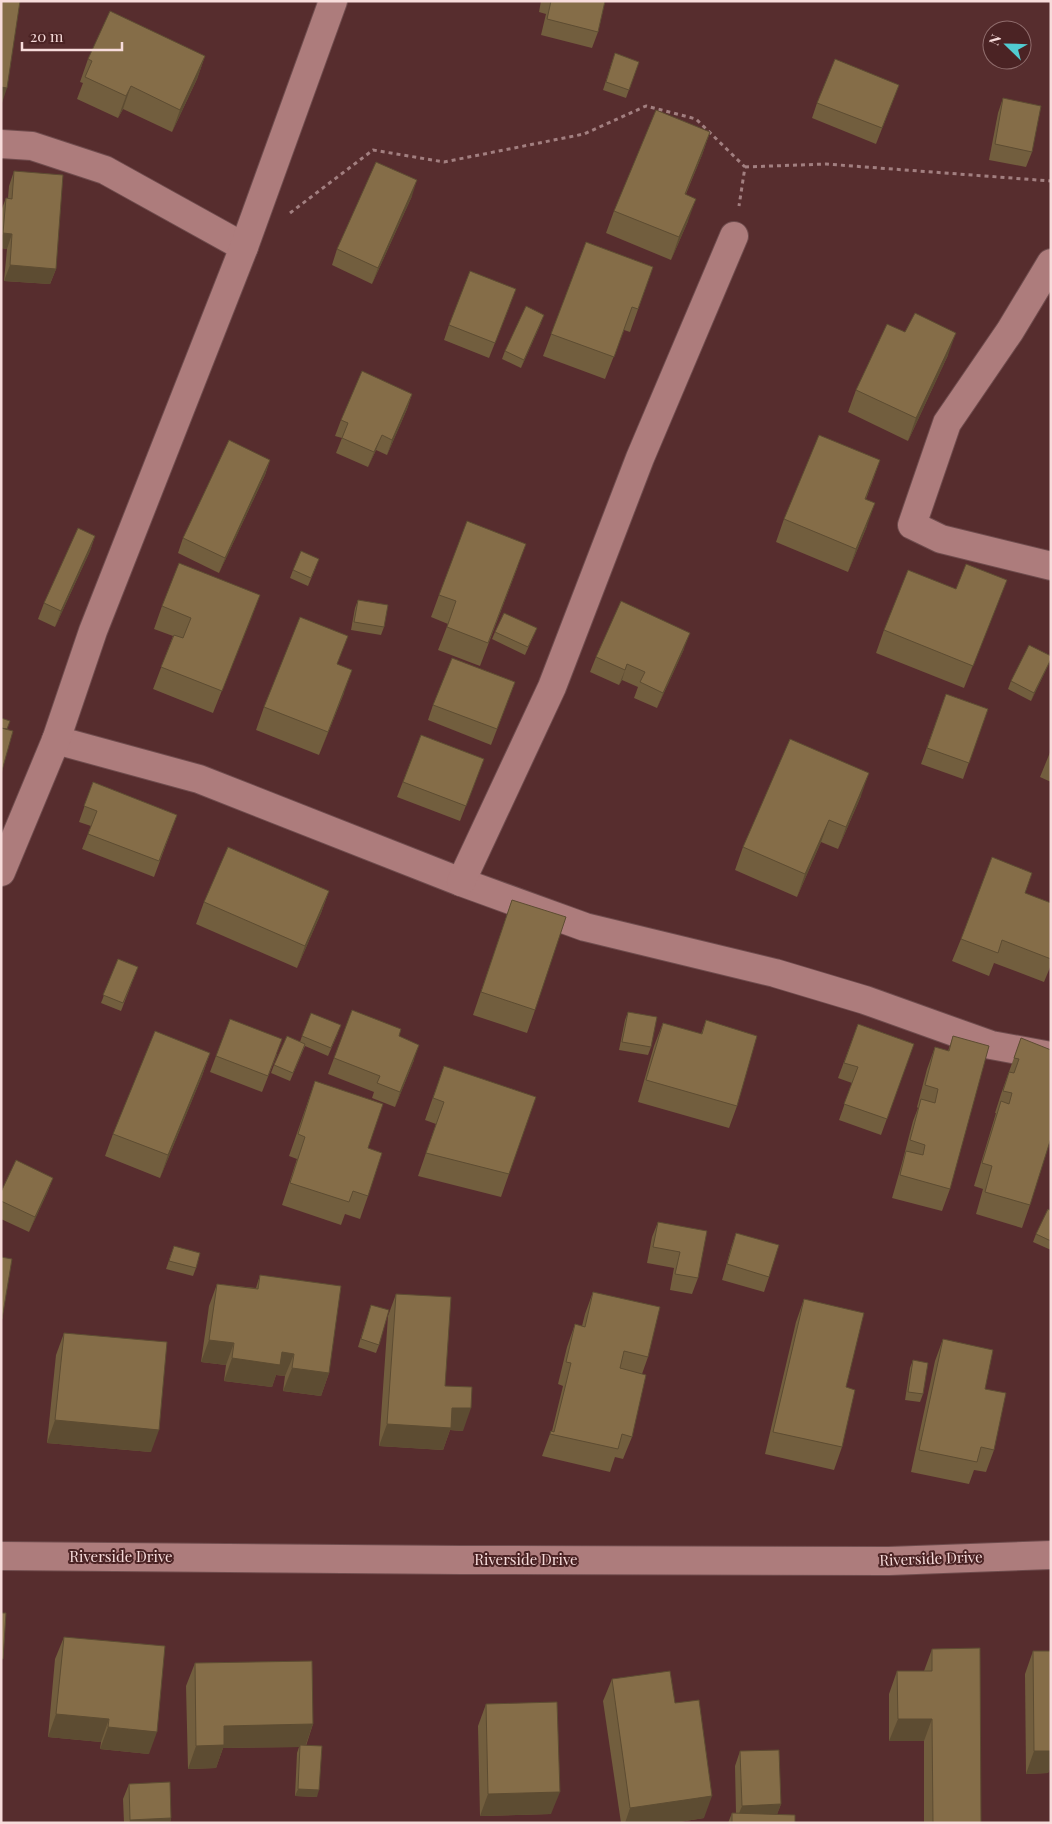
<svg xmlns="http://www.w3.org/2000/svg" width="1052" height="1824" font-family="'Playfair Display',serif">
<style>
.lines{fill:none;stroke-linecap:round;stroke-linejoin:round}
.minor-casing{stroke:#6f4c4d;stroke-width:30}
.path{stroke:#a27f80;stroke-width:3;stroke-dasharray:4 4;stroke-linecap:butt}
.minor{stroke:#ad7c7c;stroke-width:28}
.wall{fill:#725e3e}
.shaded-wall{fill:#5d4c32}
.building{fill:#856d48;stroke:#5d4c32}
.labels{text-anchor:middle;stroke-width:4;stroke-linejoin:round;paint-order:stroke}
.street-label{font-size:15px;fill:#f7dcdb;stroke:#4b2324}
</style>
<rect width="100%" height="100%" fill="#572d2e"/>
<g class="lines">
<defs>
<g id="minor">
<polyline points="1,144 32,146 105,170 244,247"/>
<polyline points="1051,263 1010,331 947,423 912,525 941,539 1051,566"/>
<polyline points="56,740 199,779 461,882 585,927 775,973 865,1000 991,1045 1051,1056"/>
<polyline points="1,872 56,740 93,631 244,247 333,1"/>
<polyline points="461,882 552,687 640,458 734,236"/>
<polyline points="1,1556 460,1560 889,1561 1051,1555"/>
</g>
</defs>
<!-- minor casing -->
<use href="#minor" class="minor-casing"/>
<!-- path -->
<g class="path">
<polyline points="745,167 826,164 1051,181"/>
<polyline points="290,213 373,150 444,162 584,134 646,106 696,119 745,167 739,206"/>
</g>
<!-- minor -->
<use href="#minor" class="minor"/>
</g>
<!-- wall -->
<g class="wall">
<polygon points="541,1 605,1 598,32 592,48 541,35 546,14 539,12"/>
<polygon points="615,53 639,62 626,98 603,90"/>
<polygon points="205,56 197,79 172,132 123,109 118,118 77,99 83,83 80,82 88,59"/>
<polygon points="899,85 876,144 812,118 817,103"/>
<polygon points="1003,98 1032,152 1026,167 989,160 998,113"/>
<polygon points="710,132 702,155 686,194 688,221 671,260 606,233 614,211"/>
<polygon points="14,171 56,269 50,284 4,281 7,249 1,248 1,211 6,198 8,198 9,186"/>
<polygon points="412,196 372,284 332,265 337,249"/>
<polygon points="586,242 653,267 630,332 624,330 605,379 543,356"/>
<polygon points="510,305 489,358 444,340 449,325"/>
<polygon points="541,323 521,368 502,359 505,351"/>
<polygon points="905,332 948,355 908,441 848,412 856,390"/>
<polygon points="412,394 407,409 387,455 376,450 368,467 336,453 342,438 335,436 341,420"/>
<polygon points="270,460 265,475 219,573 178,553 183,538"/>
<polygon points="880,460 866,499 867,526 848,572 776,542 784,519"/>
<polygon points="95,536 90,551 55,627 38,619 44,603"/>
<polygon points="518,566 480,666 438,650 448,624 431,617 439,595"/>
<polygon points="316,567 308,586 290,578 293,570"/>
<polygon points="956,589 998,602 964,688 876,653 884,630"/>
<polygon points="260,595 213,713 153,689 173,636 154,629 162,606"/>
<polygon points="358,600 384,627 381,635 351,630 355,608"/>
<polygon points="537,628 525,655 492,639 495,632"/>
<polygon points="684,649 657,708 634,698 638,687 622,680 619,685 590,672 596,657"/>
<polygon points="1051,659 1031,701 1008,689 1011,681"/>
<polygon points="515,682 491,745 428,720 433,705"/>
<polygon points="344,693 319,755 256,730 264,707"/>
<polygon points="946,694 988,709 963,779 921,764"/>
<polygon points="421,735 484,759 460,821 397,797"/>
<polygon points="1051,750 1051,782 1040,777"/>
<polygon points="93,782 177,815 154,877 82,849 91,826 79,822"/>
<polygon points="861,796 838,849 821,842 797,897 735,870 743,847"/>
<polygon points="329,891 321,913 297,968 196,924 204,902"/>
<polygon points="1025,893 1051,903 1051,965 1044,982 994,963 989,976 952,961 961,939"/>
<polygon points="512,900 535,1010 527,1033 473,1015"/>
<polygon points="118,959 138,967 121,1011 101,1003"/>
<polygon points="628,1012 651,1047 648,1055 619,1050 625,1020"/>
<polygon points="706,1020 737,1106 729,1128 638,1102 654,1046 663,1023 701,1034"/>
<polygon points="858,1024 914,1044 881,1135 839,1120 852,1083 838,1078"/>
<polygon points="338,1033 328,1056 305,1046 290,1081 271,1073 274,1065 300,1042 302,1036"/>
<polygon points="399,1036 414,1060 395,1107 372,1098 374,1092 328,1074 334,1058"/>
<polygon points="953,1036 950,1189 942,1211 892,1198 902,1163 913,1121 918,1108 917,1107 927,1069 935,1047 948,1051"/>
<polygon points="1021,1038 1030,1205 1022,1228 976,1214 983,1189 974,1186 996,1113 995,1113 1001,1094"/>
<polygon points="210,1053 202,1076 160,1178 105,1156 113,1134"/>
<polygon points="277,1054 262,1092 210,1072 216,1056"/>
<polygon points="444,1066 509,1174 501,1197 418,1176 436,1124 425,1120"/>
<polygon points="315,1081 368,1148 368,1196 360,1219 345,1214 341,1225 282,1205 297,1159 289,1156"/>
<polygon points="53,1178 47,1193 29,1232 1,1219 1,1192"/>
<polygon points="1051,1211 1051,1250 1033,1242 1036,1234"/>
<polygon points="658,1222 698,1278 692,1294 670,1290 674,1268 647,1263 652,1237"/>
<polygon points="736,1233 769,1277 764,1292 722,1280 731,1248"/>
<polygon points="174,1246 196,1268 193,1276 166,1269"/>
<polygon points="260,1275 329,1373 321,1396 283,1391 285,1376 276,1375 272,1387 224,1381 226,1365 201,1362 209,1306 217,1284 256,1288"/>
<polygon points="593,1292 648,1357 642,1374 632,1437 623,1459 615,1457 610,1472 542,1456 551,1431 552,1431 563,1386 558,1384 567,1347 575,1324 582,1326 585,1314"/>
<polygon points="396,1294 445,1386 463,1431 450,1430 443,1450 379,1446 388,1316"/>
<polygon points="804,1299 846,1387 842,1447 834,1470 765,1454 796,1322"/>
<polygon points="371,1305 379,1345 376,1353 358,1347"/>
<polygon points="64,1333 151,1452 47,1443 56,1355"/>
<polygon points="943,1339 985,1389 994,1450 986,1472 974,1470 969,1484 911,1472 935,1361"/>
<polygon points="913,1360 923,1394 920,1402 905,1400 910,1368"/>
<polygon points="64,1637 149,1754 100,1749 101,1742 48,1737 55,1659"/>
<polygon points="932,1649 981,1823 924,1823 924,1741 889,1741 889,1694 897,1671 924,1671"/>
<polygon points="1033,1651 1051,1651 1051,1766 1048,1773 1026,1774 1025,1674"/>
<polygon points="195,1663 313,1724 306,1746 317,1797 295,1796 297,1753 299,1747 223,1748 216,1768 188,1769 186,1686"/>
<polygon points="612,1679 675,1703 704,1818 673,1823 621,1823 603,1701"/>
<polygon points="486,1704 551,1814 480,1816 478,1726"/>
<polygon points="740,1751 781,1804 777,1814 795,1823 728,1823 732,1813 736,1813 735,1766"/>
<polygon points="129,1784 171,1818 170,1823 124,1823 123,1799"/>
</g>
<!-- shaded-wall -->
<g class="shaded-wall">
<polygon points="205,56 197,79 172,132 180,110"/>
<polygon points="131,86 123,109 118,118 126,96"/>
<polygon points="1,87 7,88 2,103 1,103"/>
<polygon points="710,132 702,155 676,216 685,194"/>
<polygon points="417,180 412,196 372,284 378,268"/>
<polygon points="696,199 688,221 671,260 679,237"/>
<polygon points="3,233 12,234 7,249 1,248 1,238"/>
<polygon points="10,265 56,269 50,284 4,281"/>
<polygon points="544,315 541,323 521,368 524,360"/>
<polygon points="956,333 948,355 908,441 916,418"/>
<polygon points="412,394 407,409 387,455 392,440"/>
<polygon points="382,435 376,450 368,467 374,452"/>
<polygon points="270,460 265,475 219,573 225,558"/>
<polygon points="880,460 872,483 856,521 865,499"/>
<polygon points="875,503 867,526 848,572 856,549"/>
<polygon points="95,536 90,551 55,627 61,611"/>
<polygon points="1007,580 998,602 964,688 973,666"/>
<polygon points="260,595 252,617 213,713 222,691"/>
<polygon points="690,633 684,649 657,708 663,693"/>
<polygon points="1051,659 1049,664 1031,701 1034,693"/>
<polygon points="627,664 622,680 619,685 625,670"/>
<polygon points="352,670 344,693 319,755 328,732"/>
<polygon points="869,773 861,796 838,849 846,827"/>
<polygon points="829,820 821,842 797,897 805,874"/>
<polygon points="329,891 321,913 297,968 305,946"/>
<polygon points="419,1045 414,1060 395,1107 400,1092"/>
<polygon points="210,1053 202,1076 160,1178 168,1155"/>
<polygon points="53,1178 47,1193 29,1232 35,1217"/>
<polygon points="209,1340 234,1343 226,1365 201,1362"/>
<polygon points="282,1352 294,1354 285,1376 276,1375 272,1387 224,1381 232,1358"/>
<polygon points="292,1368 329,1373 321,1396 283,1391"/>
<polygon points="452,1408 471,1408 463,1431 450,1430 443,1450 379,1446 387,1424"/>
<polygon points="55,1420 159,1430 151,1452 47,1443"/>
<polygon points="56,1714 109,1719 101,1742 48,1737"/>
<polygon points="898,1719 932,1719 924,1741 889,1741"/>
<polygon points="313,1724 305,1747 223,1748 216,1768 188,1769 196,1746 224,1726"/>
<polygon points="108,1727 157,1732 149,1754 100,1749"/>
<polygon points="1034,1751 1051,1751 1051,1766 1048,1773 1026,1774"/>
<polygon points="298,1789 319,1790 317,1797 295,1796"/>
<polygon points="560,1792 551,1814 480,1816 488,1794"/>
<polygon points="712,1796 704,1818 673,1823 625,1823 630,1808"/>
<polygon points="781,1804 775,1820 736,1821 742,1806"/>
<polygon points="171,1818 170,1823 129,1823 130,1820"/>
</g>
<!-- building -->
<g class="building">
<polygon points="1,1 20,1 7,88 1,87"/>
<polygon points="551,1 605,1 598,32 547,19"/>
<polygon points="110,11 205,56 180,110 131,86 126,96 85,77 92,61 88,59"/>
<polygon points="615,53 639,62 629,90 606,82"/>
<polygon points="835,59 899,85 882,128 817,103"/>
<polygon points="1003,98 1041,106 1032,152 995,144"/>
<polygon points="656,110 710,132 685,194 696,199 679,237 614,211"/>
<polygon points="376,162 417,180 378,268 337,249"/>
<polygon points="14,171 63,175 56,269 10,265 12,234 3,233 6,198 12,199"/>
<polygon points="586,242 653,267 638,309 632,307 614,357 551,334"/>
<polygon points="470,271 516,289 495,343 449,325"/>
<polygon points="526,306 544,315 524,360 505,351"/>
<polygon points="915,313 956,333 916,418 856,390 887,324 905,332"/>
<polygon points="362,371 412,394 392,440 382,435 374,452 342,438 348,423 341,420"/>
<polygon points="819,435 880,460 865,499 875,503 856,549 784,519"/>
<polygon points="229,440 270,460 225,558 183,538"/>
<polygon points="467,521 526,544 488,643 447,627 456,601 439,595"/>
<polygon points="78,528 95,536 61,611 44,603"/>
<polygon points="301,551 319,559 311,578 293,570"/>
<polygon points="179,563 260,595 222,691 161,667 174,635 183,638 191,618 162,606"/>
<polygon points="966,564 1007,580 973,666 884,630 908,570 956,589"/>
<polygon points="358,600 388,605 384,627 354,622"/>
<polygon points="621,601 690,633 663,693 640,682 645,672 627,664 625,670 596,657"/>
<polygon points="504,613 537,628 528,647 495,632"/>
<polygon points="300,617 348,636 337,664 352,670 328,732 264,707"/>
<polygon points="1029,645 1051,656 1051,659 1034,693 1011,681"/>
<polygon points="452,658 515,682 497,729 433,705"/>
<polygon points="946,694 988,709 969,763 927,748"/>
<polygon points="1,718 10,721 7,729 1,728"/>
<polygon points="1,728 13,731 1,774"/>
<polygon points="421,735 484,759 466,806 403,782"/>
<polygon points="790,739 869,773 846,827 829,820 805,874 743,847"/>
<polygon points="93,782 177,815 159,861 88,834 97,811 84,806"/>
<polygon points="228,847 329,891 305,946 204,902"/>
<polygon points="992,857 1032,873 1025,893 1051,903 1051,959 1002,940 998,953 961,939"/>
<polygon points="512,900 566,917 535,1010 481,992"/>
<polygon points="118,959 138,967 123,1003 103,995"/>
<polygon points="352,1010 401,1029 399,1036 419,1045 400,1092 377,1083 380,1076 334,1058"/>
<polygon points="628,1012 657,1017 651,1047 622,1042"/>
<polygon points="311,1013 341,1025 331,1048 302,1036"/>
<polygon points="230,1019 282,1039 268,1076 216,1056"/>
<polygon points="706,1020 757,1036 737,1106 646,1080 663,1023 702,1034"/>
<polygon points="858,1024 914,1044 887,1119 844,1104 858,1067 844,1063"/>
<polygon points="155,1031 210,1053 168,1155 113,1134"/>
<polygon points="287,1036 305,1044 293,1073 274,1065"/>
<polygon points="953,1036 989,1046 950,1189 900,1175 906,1151 923,1155 925,1145 910,1140 921,1099 935,1103 938,1089 925,1085 935,1047 949,1051"/>
<polygon points="1021,1038 1051,1050 1051,1138 1030,1205 985,1192 992,1166 982,1163 1001,1101 1009,1104 1012,1093 1003,1091 1009,1072 1014,1073 1019,1059 1014,1058"/>
<polygon points="444,1066 536,1097 509,1174 426,1153 444,1102 433,1098"/>
<polygon points="315,1081 383,1104 368,1148 382,1153 368,1196 353,1191 349,1202 290,1183 305,1137 298,1134"/>
<polygon points="16,1160 53,1178 35,1217 1,1201 1,1192"/>
<polygon points="1048,1209 1051,1211 1051,1241 1036,1234"/>
<polygon points="658,1222 707,1231 698,1278 675,1274 680,1252 653,1247"/>
<polygon points="736,1233 779,1245 769,1277 727,1264"/>
<polygon points="174,1246 200,1253 196,1268 169,1261"/>
<polygon points="1,1257 12,1259 2,1319 1,1319"/>
<polygon points="260,1275 341,1286 329,1373 292,1368 294,1354 282,1352 280,1365 232,1358 234,1343 209,1340 217,1284 258,1289"/>
<polygon points="593,1292 660,1307 648,1357 624,1351 620,1368 646,1375 632,1437 622,1434 618,1449 550,1434 551,1431 554,1432 571,1363 566,1362 575,1324 585,1327"/>
<polygon points="396,1294 451,1297 445,1386 472,1387 471,1408 452,1408 451,1428 387,1424"/>
<polygon points="804,1299 864,1313 846,1387 855,1390 842,1447 773,1432"/>
<polygon points="371,1305 389,1310 379,1345 361,1339"/>
<polygon points="64,1333 167,1342 159,1430 55,1420"/>
<polygon points="943,1339 993,1350 985,1389 1006,1393 994,1450 981,1447 977,1462 919,1450"/>
<polygon points="913,1360 928,1363 923,1394 908,1392"/>
<polygon points="1,1613 6,1613 3,1659 1,1659"/>
<polygon points="64,1637 165,1646 157,1732 108,1727 109,1719 56,1714"/>
<polygon points="980,1648 981,1823 933,1823 932,1719 898,1719 897,1671 932,1671 932,1649"/>
<polygon points="1033,1651 1051,1651 1051,1751 1034,1751"/>
<polygon points="312,1661 313,1724 224,1726 224,1745 196,1746 195,1663"/>
<polygon points="670,1671 675,1703 699,1700 712,1796 630,1808 612,1679"/>
<polygon points="557,1702 560,1792 488,1794 486,1704"/>
<polygon points="300,1745 322,1746 319,1790 298,1789"/>
<polygon points="779,1750 781,1804 742,1806 740,1751"/>
<polygon points="170,1782 171,1818 130,1820 129,1784"/>
<polygon points="732,1813 795,1815 795,1823 732,1823"/>
</g>
<g class="labels">
<!-- street labels -->
<g class="street-label">
<text x="121" y="1562">Riverside Drive</text>
<text transform="translate(931 1559) rotate(-2)" y="5">Riverside Drive</text>
<text x="526" y="1565">Riverside Drive</text>
</g>
</g>
<!-- border -->
<rect width="1052" height="1824" fill="none" stroke="#f7dcdb" stroke-width="5"/>
<!-- north arrow -->
<g transform="translate(1007 45) rotate(293)"><circle r="24" fill="#4b2324" stroke="#906d6d"/>
<path d="M0-4L9 19L0 12L-9 19Z" fill="#51ccd1"/>
<text y="-8" font-size="14" font-weight="bold" text-anchor="middle" fill="#f7dcdb">N</text>
</g>
<!-- scale -->
<path d="M22 42v8h100v-8" fill="none" stroke="#f7dcdb" stroke-width="2.5"/>
<text x="30" y="42" font-size="15" fill="#f7dcdb" stroke="#4b2324" stroke-width="4" paint-order="stroke">20 m</text>
</svg>
